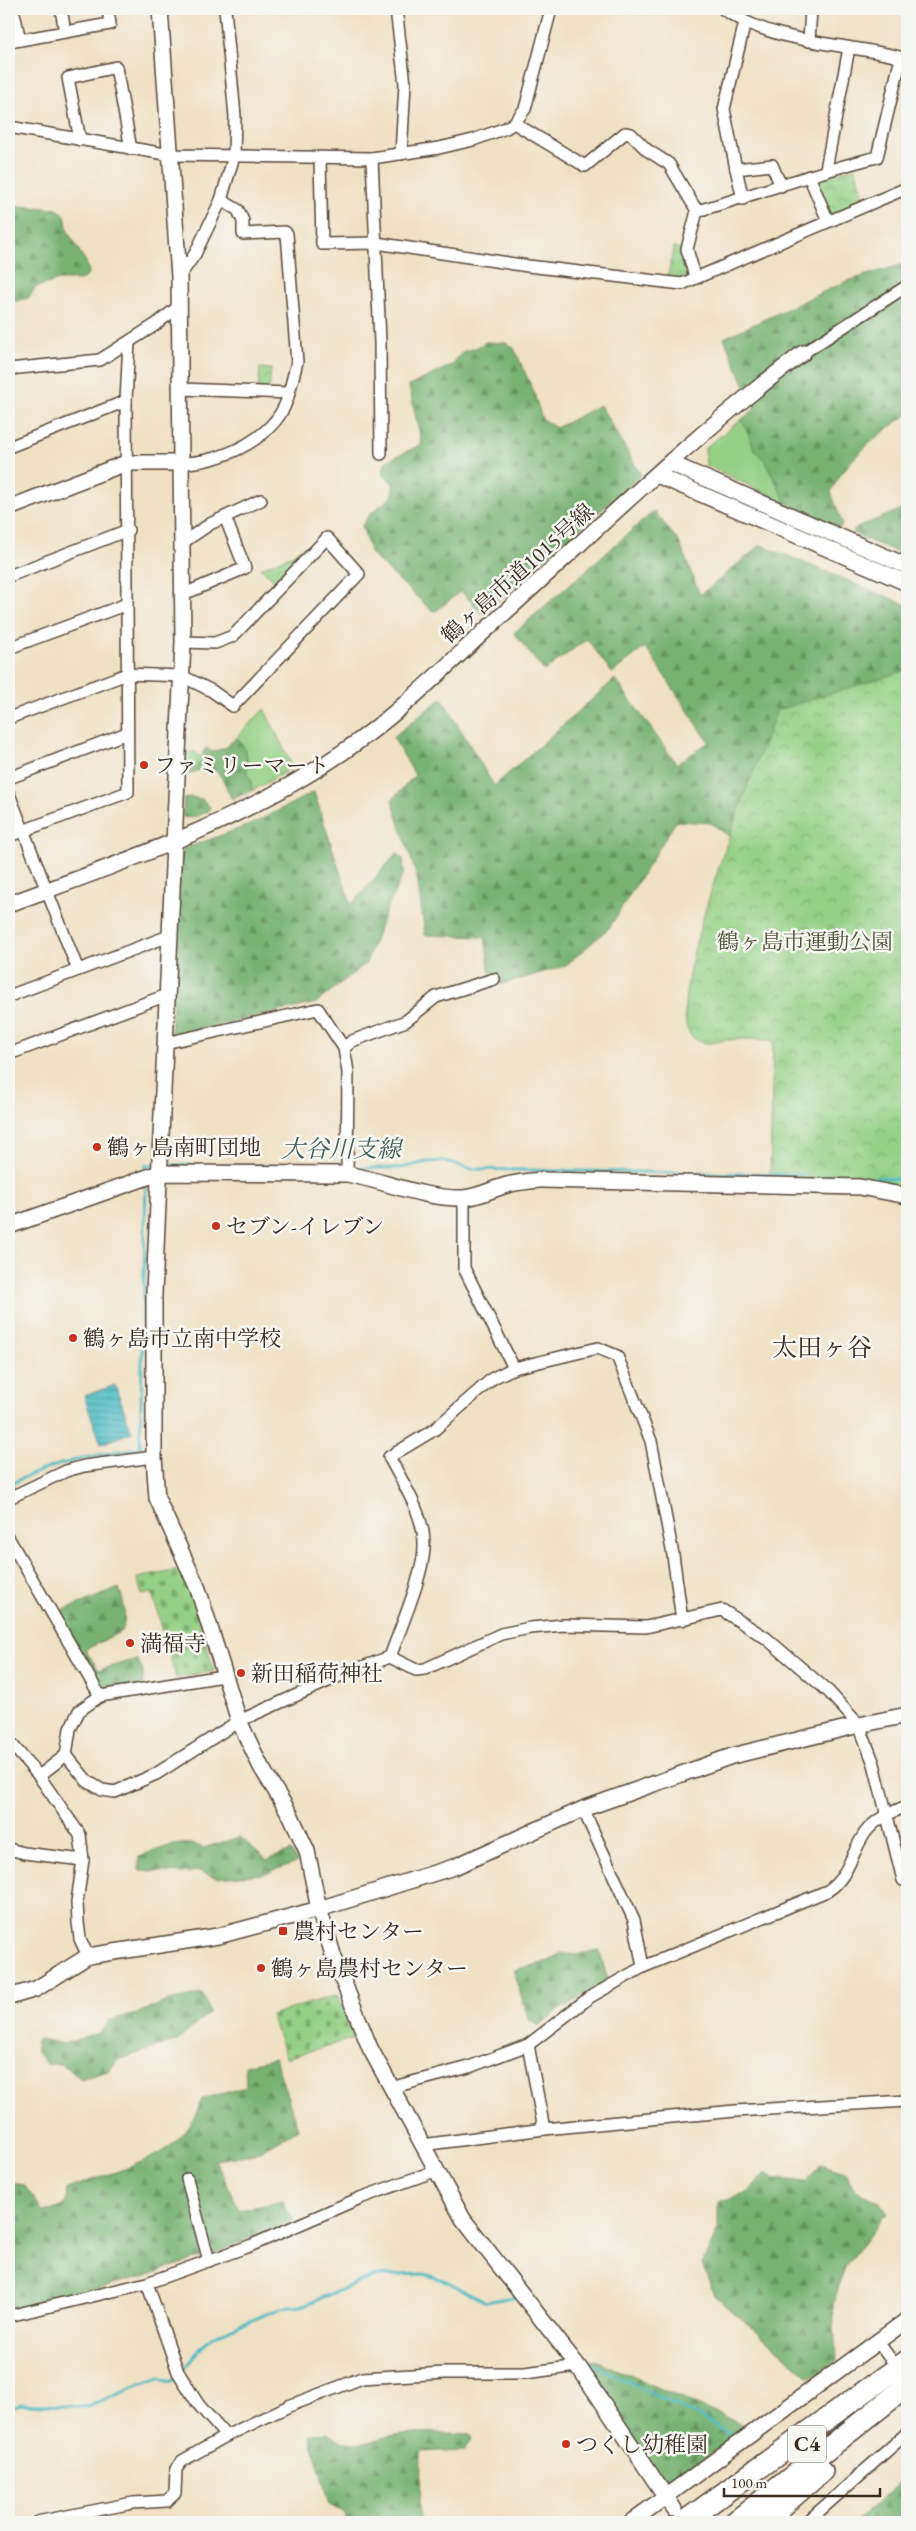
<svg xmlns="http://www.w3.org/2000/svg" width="916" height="2531" font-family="'EB Garamond','Noto Serif JP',serif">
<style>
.grass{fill:#94d085;stroke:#687d52}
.forest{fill:url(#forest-firs);stroke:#596e48}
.cemetery{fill:url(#cemetery-stones);stroke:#687d52}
.park{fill:url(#park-crowns);stroke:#687d52}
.water{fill:url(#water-rules);stroke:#447271}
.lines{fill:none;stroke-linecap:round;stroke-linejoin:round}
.stream{stroke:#4cbbc4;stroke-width:3}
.minor-casing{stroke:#564537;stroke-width:14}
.tertiary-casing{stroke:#564537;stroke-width:18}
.motorway-casing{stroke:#564537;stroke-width:24}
.minor{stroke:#fff;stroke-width:11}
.tertiary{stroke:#fff;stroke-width:15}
.motorway{stroke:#fff;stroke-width:21}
.poi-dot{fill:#c8321e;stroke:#f6f6f2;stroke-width:2}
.labels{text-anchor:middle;stroke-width:5;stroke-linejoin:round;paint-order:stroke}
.shield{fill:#f6f6f2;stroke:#73675e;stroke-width:1}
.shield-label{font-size:21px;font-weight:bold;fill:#3b2a1e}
.street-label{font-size:22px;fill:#3b2a1e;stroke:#f6f6f2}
.poi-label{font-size:22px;fill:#3b2a1e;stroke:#f6f6f2;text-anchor:start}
.park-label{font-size:22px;fill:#515438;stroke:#f6f6f2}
.water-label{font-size:24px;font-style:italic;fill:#415d58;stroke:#f6f6f2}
.quarter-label{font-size:25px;fill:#3b2a1e;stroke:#f6f6f2}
</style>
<defs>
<pattern id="forest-firs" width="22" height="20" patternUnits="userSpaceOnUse" patternTransform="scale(1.25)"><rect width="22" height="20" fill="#77b272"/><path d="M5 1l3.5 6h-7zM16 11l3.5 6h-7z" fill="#63915d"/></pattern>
<pattern id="cemetery-stones" width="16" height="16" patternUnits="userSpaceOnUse" patternTransform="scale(1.25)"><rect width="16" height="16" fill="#94d085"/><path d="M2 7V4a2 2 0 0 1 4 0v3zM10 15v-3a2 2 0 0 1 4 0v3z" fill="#7aa96c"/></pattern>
<pattern id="park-crowns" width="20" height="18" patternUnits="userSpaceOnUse" patternTransform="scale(1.25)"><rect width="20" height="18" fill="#94d085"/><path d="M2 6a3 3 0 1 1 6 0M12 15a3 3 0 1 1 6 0" fill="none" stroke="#7aa96c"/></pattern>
<pattern id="water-rules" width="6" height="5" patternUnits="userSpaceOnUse" patternTransform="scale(1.25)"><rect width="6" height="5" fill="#4cbbc4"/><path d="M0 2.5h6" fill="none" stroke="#40989f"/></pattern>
</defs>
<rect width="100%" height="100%" fill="#f6f6f2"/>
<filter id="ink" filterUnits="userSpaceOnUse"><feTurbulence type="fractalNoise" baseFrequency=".02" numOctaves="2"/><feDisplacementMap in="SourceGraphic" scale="10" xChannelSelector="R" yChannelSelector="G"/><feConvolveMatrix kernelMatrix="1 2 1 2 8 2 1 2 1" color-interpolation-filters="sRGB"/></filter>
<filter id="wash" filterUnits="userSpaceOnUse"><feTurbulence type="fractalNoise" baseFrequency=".0096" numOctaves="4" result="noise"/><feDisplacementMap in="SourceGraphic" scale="20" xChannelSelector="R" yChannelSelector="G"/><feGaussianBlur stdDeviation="1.12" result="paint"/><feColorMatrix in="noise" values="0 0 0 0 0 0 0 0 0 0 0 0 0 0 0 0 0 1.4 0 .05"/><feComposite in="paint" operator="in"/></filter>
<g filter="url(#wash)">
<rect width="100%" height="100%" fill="#f0e1c5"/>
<!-- grass -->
<g class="grass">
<polygon points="742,419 756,452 766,462 787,504 706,465 705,448"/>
<polygon points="264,709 293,767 252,791 251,780 247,774 247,758 239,740 235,739"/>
<polygon points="194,752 205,760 185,773 185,753"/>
</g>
<!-- forest -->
<g class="forest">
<polygon points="18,206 57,209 65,215 68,232 86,262 89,272 85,278 79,280 59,280 36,287 28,298 9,303 9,224"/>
<path d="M907 263V415C879 434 845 460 831 492L842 523 840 528 787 504 766 462 756 452 742 419 755 409 724 338 847 281Z"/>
<polygon points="486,342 506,343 514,348 533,390 542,419 556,428 600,405 641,475 482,614 461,591 436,611 431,610 371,554 362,526 370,514 393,496 393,483 383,475 385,462 422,444 409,386 452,365 462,352 476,348"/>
<polygon points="907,507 907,556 853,534 854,529"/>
<polygon points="654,511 679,542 700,595 761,545 907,605 907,676 730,837 711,823 676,821 609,928 565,966 492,987 485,937 425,935 417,877 392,800 415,775 393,737 442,698 494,786 615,679 677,764 709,742 645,647 612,673 587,639 544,671 514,633"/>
<path d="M235 739 238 740 244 747 247 758V774L251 780 252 791 232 799C226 789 221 768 208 768 201 768 192 774 184 775L207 758 202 754 206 748 212 752 225 748Z"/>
<polygon points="314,792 351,905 397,853 403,859 404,872 388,906 366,963 316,1003 171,1036 181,858 183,849 252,824"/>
<polygon points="190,797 202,799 210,807 209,811 192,818 183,817 184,799"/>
<path d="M119 1588C124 1601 127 1618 122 1631L85 1650 99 1670 137 1659 143 1671V1685L101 1692 56 1613Z"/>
<path d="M240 1837 267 1860 291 1851 297 1862 263 1874 217 1878 199 1871 181 1873 139 1870V1856C160 1850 182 1837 203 1848Z"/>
<polygon points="599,1950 608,1980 556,2012 540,2026 529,2020 515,1977 515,1970 549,1961 561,1953 575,1955"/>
<polygon points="202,1994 210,2012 177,2041 120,2059 108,2071 81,2079 62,2064 46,2064 37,2052 36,2041 41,2039 63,2044 99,2033 110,2020 136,2014 168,2001"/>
<path d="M275 2058 298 2129 254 2154 215 2160 240 2210 283 2201 293 2220 227 2248 148 2275 9 2311V2182L24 2185 44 2212 66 2204 67 2189C106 2173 164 2163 189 2127 195 2119 198 2108 202 2099L246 2087 245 2065Z"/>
<polygon points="820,2164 845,2172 853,2188 880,2203 888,2214 883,2216 846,2265 833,2304 836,2359 822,2373 808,2376 714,2295 702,2264 718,2230 718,2202 748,2192 765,2173 776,2179 807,2182"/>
<polygon points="582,2360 598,2361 747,2427 673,2483 660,2476"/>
<path d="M327 2433C359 2453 365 2440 396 2435 421 2431 446 2433 470 2434L472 2439 465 2450 421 2452 420 2522H346L345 2513 329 2505 310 2435Z"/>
<polygon points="907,2477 907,2522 854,2522 856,2521"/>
</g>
<!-- cemetery -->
<g class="cemetery">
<polygon points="185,1569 214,1671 176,1678 152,1593 142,1595 137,1578"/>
<polygon points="337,1995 355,2038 286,2058 271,2015"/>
</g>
<!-- park -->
<g class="park">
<polygon points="855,168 865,203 830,218 816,177"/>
<polygon points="674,247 681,249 688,274 682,281 667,279"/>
<polygon points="260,368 271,369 269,392 258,391"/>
<polygon points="305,546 310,546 277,582 261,568 288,557"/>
<path d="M907 670V1189L770 1179 773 1040C758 1040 743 1038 728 1040 721 1040 712 1044 705 1043 702 1042 695 1039 692 1037 657 1007 760 755 777 710Z"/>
</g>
<!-- water -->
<polygon class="water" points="115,1385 132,1432 101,1444 84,1396"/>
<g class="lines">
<!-- stream -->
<g class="stream">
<polyline points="165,1165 276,1166"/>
<polyline points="350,1168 401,1168 427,1162 444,1161 472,1169 805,1175"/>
<polyline points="146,1174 146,1165 156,1165"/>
<polyline points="825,1176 843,1176"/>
<polyline points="876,1177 907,1180"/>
<path d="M9 1485C49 1463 95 1455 140 1448L146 1182"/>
<polyline points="580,2358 739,2437"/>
<polyline points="181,2372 206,2342 216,2335 281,2308 301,2306 375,2276 424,2274 446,2281 486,2302 518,2296"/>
<polyline points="9,2410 21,2404 87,2407 158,2378 170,2382 177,2376"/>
</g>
</g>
</g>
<g filter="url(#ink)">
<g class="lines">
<defs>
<g id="minor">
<polyline points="13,9 20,40"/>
<polyline points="61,9 65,32"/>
<polyline points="396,9 405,84 401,154"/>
<path d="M723 9C778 46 846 42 907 59"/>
<polyline points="809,41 811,9"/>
<polyline points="9,42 110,24 108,9"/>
<polyline points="514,123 585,166 625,133 631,134 647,150 669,164 697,211 687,249 695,277"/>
<polyline points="9,127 171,155 372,158 439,148 473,140 506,128 514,123 525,109 551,9"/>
<polyline points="80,140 68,78 116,67 131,149"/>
<polyline points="320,158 322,244 376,243 528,266 682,284 907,188"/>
<polyline points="372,158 380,342 381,454"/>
<polyline points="736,169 724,109 745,22"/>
<polyline points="826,169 849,48"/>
<polyline points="809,176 828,221"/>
<polyline points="743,199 736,169 772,165 781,186"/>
<path d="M697 211C757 194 816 172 877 157L901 58"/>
<polyline points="179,277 195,254 221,200 234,156 235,116 225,9"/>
<polyline points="803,353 907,286"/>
<polyline points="9,369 100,360 155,325 178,307"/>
<polyline points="180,389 289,393 297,362 287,234 285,232 243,234 243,221 238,210 221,200"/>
<polyline points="9,447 126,401"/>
<path d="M181 463C222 463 279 437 289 393"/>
<polyline points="182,543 210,524 261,500"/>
<polyline points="9,576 128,530"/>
<polyline points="183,592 191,591 245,568 225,517"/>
<polyline points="9,648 127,604"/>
<polyline points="9,718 127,674 182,676 212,691 233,706 359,574 327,538 233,636 215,643 183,642"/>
<polyline points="9,778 127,733"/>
<polyline points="9,794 78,970"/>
<polyline points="9,836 128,792 126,401 129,342"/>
<polyline points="9,996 169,936"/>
<polyline points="165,1043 318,1009 344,1048 348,1072 347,1174"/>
<polyline points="344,1048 352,1041 406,1021 436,997 494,979"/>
<polyline points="9,1054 167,995"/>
<polyline points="464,1198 464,1268 514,1368"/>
<polyline points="9,1498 66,1471 84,1466 154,1457"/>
<polyline points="9,1539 100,1696"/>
<polyline points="390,1657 416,1670 425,1669 501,1634 530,1628 564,1625 646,1627 722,1610 766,1638 829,1692 859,1725 874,1764 903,1880 907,1879"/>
<polyline points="9,1741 39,1776 80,1835 83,1860 77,1902 78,1922 80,1939 88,1956"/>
<path d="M66 1755 87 1781 102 1790 115 1792 156 1774 239 1721 346 1673 390 1657C400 1629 424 1574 424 1546 425 1516 403 1483 389 1457L434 1430 493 1378 514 1368 598 1348 617 1356 651 1441 673 1555 682 1620"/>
<polyline points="39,1776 66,1755 70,1729 79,1711 100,1696 223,1676"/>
<polyline points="583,1809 634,1920 643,1967"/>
<polyline points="9,1849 24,1853 83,1860"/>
<polyline points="528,2045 544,2129"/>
<path d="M390 2088 469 2067 528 2045 590 1997 643 1967 827 1891C848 1879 851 1853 865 1833 875 1819 892 1812 907 1806"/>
<polyline points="422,2145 544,2129 735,2111 907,2101"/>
<polyline points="187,2179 209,2261"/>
<polyline points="147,2283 178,2372 198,2404 226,2436"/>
<polyline points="9,2316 147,2283 252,2245 360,2198 435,2171"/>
<polyline points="878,2342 889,2357"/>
<polyline points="37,2522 133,2503 167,2501 175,2493 176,2469 182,2461 226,2436 289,2406 362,2378 445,2373 525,2373 578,2366"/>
<polyline points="807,2522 907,2433"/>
</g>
<g id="tertiary">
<polyline points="160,9 179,277 183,642 154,1293 154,1457 157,1498 198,1589 239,1721 261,1767 291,1816 307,1851 319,1909 335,1961 370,2048 463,2219 578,2366 674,2509"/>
<polyline points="670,463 907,566"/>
<polyline points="657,475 907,583"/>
<polyline points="9,508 126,463 181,463"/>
<path d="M9 904C124 862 241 822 343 752 396 716 442 670 489 627 592 534 692 436 803 353"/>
<path d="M9 1226 159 1173 347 1174C386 1181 423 1199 463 1198 479 1197 492 1189 507 1185 518 1182 530 1181 541 1180L860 1187 907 1196"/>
<polyline points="9,1997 36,1989 88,1956 218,1936 319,1909 454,1867 583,1809 732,1756 859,1725 907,1715"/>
<polyline points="631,2522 907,2320"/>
</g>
<g id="motorway">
<polyline points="684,2522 907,2361"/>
<polyline points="735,2522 907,2386"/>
<polyline points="764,2522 822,2471"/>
</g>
</defs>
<!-- minor casing -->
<use href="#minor" class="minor-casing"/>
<!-- tertiary casing -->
<use href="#tertiary" class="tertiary-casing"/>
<!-- motorway casing -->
<use href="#motorway" class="motorway-casing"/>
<!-- minor -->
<use href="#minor" class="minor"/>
<!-- tertiary -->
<use href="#tertiary" class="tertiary"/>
<!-- motorway -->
<use href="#motorway" class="motorway"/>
</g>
</g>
<!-- markers -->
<g class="poi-dot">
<circle cx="144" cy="765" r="5"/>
<circle cx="97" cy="1147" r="5"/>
<circle cx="216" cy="1226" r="5"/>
<circle cx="73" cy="1338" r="5"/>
<circle cx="130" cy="1643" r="5"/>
<circle cx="241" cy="1673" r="5"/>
<rect x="278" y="1926" width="10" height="10" rx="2.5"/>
<circle cx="261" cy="1968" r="5"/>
<circle cx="566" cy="2444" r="5"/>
</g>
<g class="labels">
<!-- shield labels -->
<rect class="shield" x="788" y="2425.5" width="38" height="37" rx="4"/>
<g class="shield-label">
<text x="807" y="2451">C4</text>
</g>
<!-- street labels -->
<g class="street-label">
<text transform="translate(517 573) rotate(-42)" y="8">鶴ヶ島市道1015号線</text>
</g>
<!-- poi labels -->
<g class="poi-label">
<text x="154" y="773">ファミリーマート</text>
<text x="107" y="1155">鶴ヶ島南町団地</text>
<text x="226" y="1234">セブン-イレブン</text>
<text x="83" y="1346">鶴ヶ島市立南中学校</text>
<text x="140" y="1651">満福寺</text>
<text x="251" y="1681">新田稲荷神社</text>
<text x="293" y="1939">農村センター</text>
<text x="271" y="1976">鶴ヶ島農村センター</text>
<text x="576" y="2452">つくし幼稚園</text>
</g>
<!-- park labels -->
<g class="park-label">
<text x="805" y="949">鶴ヶ島市運動公園</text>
</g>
<!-- water labels -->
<g class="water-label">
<text x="341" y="1157">大谷川支線</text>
</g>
<!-- quarter labels -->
<g class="quarter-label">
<text x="822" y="1356">太田ヶ谷</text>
</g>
</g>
<!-- margin -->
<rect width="916" height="2531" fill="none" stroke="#f6f6f2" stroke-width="30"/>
<!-- scale -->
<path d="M724 2488v8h156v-8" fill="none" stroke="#3b2a1e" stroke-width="2.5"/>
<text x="731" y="2488" font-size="15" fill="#3b2a1e" stroke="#f6f6f2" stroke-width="4" paint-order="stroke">100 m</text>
</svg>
